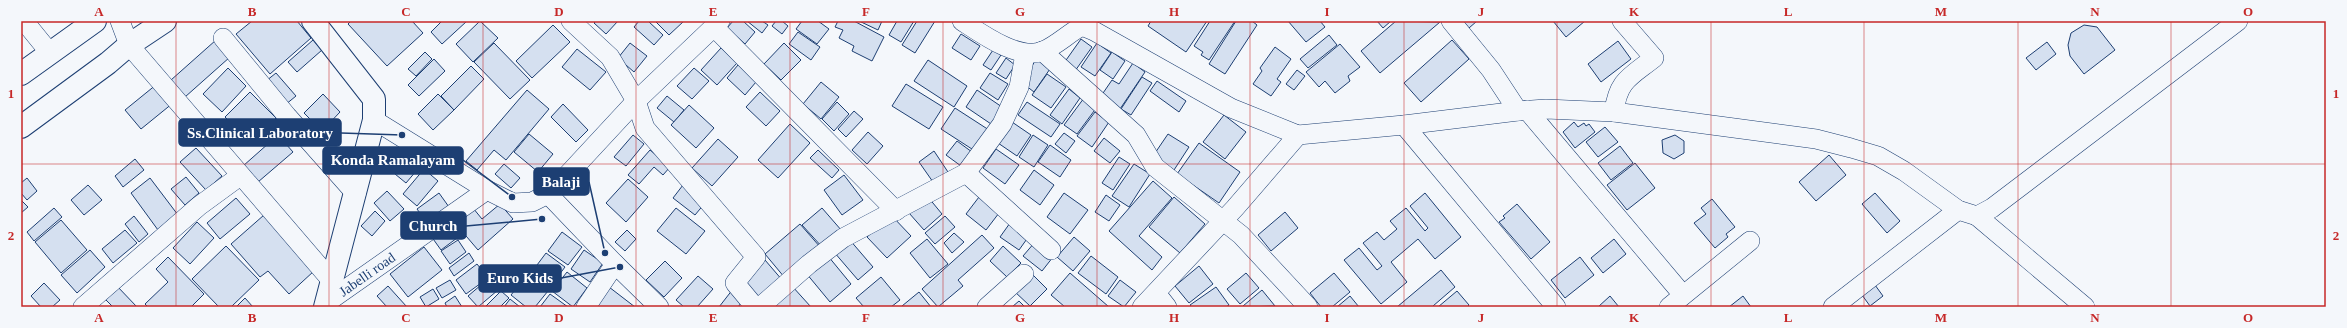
<svg xmlns="http://www.w3.org/2000/svg" width="2347" height="328" font-family="'Times New Roman',serif">
<style>
.building{fill:#d5e0f0;stroke:#1d3f73}
.lines{fill:none;stroke-linecap:round;stroke-linejoin:round}
.minor-casing{stroke:#1d3f73;stroke-width:20}
.major-casing{stroke:#1d3f73;stroke-width:24}
.highway-casing{stroke:#1d3f73;stroke-width:24}
.minor{stroke:#f4f7fb;stroke-width:19}
.major{stroke:#f4f7fb;stroke-width:22}
.highway{stroke:#f4f7fb;stroke-width:22}
.grid{fill:none;stroke:#c62828;stroke-width:1;stroke-opacity:0.55}
.labels{text-anchor:middle;stroke-width:3;stroke-linejoin:round;paint-order:stroke}
.street-label{font-size:14px;fill:#1d3f73;stroke:#f4f7fb}
.leader{fill:none;stroke:#1d3f73;stroke-width:1.5}
.callout-dot{fill:#1d3f73;stroke:#f4f7fb;stroke-width:1.5}
.callout{fill:#1d3f73;stroke:#1d3f73;stroke-width:1.5}
.callout-label{font-size:15px;text-anchor:middle;font-weight:bold;fill:#fff}
.neatline{fill:none;stroke:#c62828;stroke-width:1.5}
.grid-label{font-size:13px;text-anchor:middle;font-weight:bold;fill:#c62828}
</style>
<rect width="100%" height="100%" fill="#f4f7fb"/>
<!-- building -->
<g class="building">
<polygon points="252,21 297,21 311,38 270,74 236,34"/>
<polygon points="351,21 412,21 423,33 387,66 348,24"/>
<polygon points="442,21 467,21 442,44 431,32"/>
<polygon points="480,21 498,38 473,62 456,44"/>
<polygon points="596,21 623,21 618,21 606,34 594,23"/>
<polygon points="639,21 648,21 663,35 654,45 634,27"/>
<polygon points="655,21 684,21 669,35"/>
<polygon points="733,21 743,21 755,32 745,44 727,28"/>
<polygon points="747,21 762,21 768,25 762,33"/>
<polygon points="776,21 782,21 788,26 782,34 772,26"/>
<polygon points="802,21 818,21 829,29 817,44 796,29"/>
<polygon points="838,21 854,21 884,37 872,61 852,51 854,46 839,38 843,30 835,27"/>
<polygon points="859,21 882,21 878,30"/>
<polygon points="897,21 914,21 901,42 889,35"/>
<polygon points="917,21 935,21 915,53 902,45"/>
<polygon points="1151,21 1207,21 1186,52 1148,26"/>
<polygon points="1210,21 1235,21 1209,60 1201,55 1203,52 1194,46"/>
<polygon points="1236,21 1252,21 1257,25 1225,74 1209,64"/>
<polygon points="1288,21 1320,21 1325,27 1306,42"/>
<polygon points="1377,21 1391,21 1383,28"/>
<polygon points="1396,21 1440,22 1380,73 1361,51"/>
<polygon points="1463,21 1477,21 1469,28"/>
<polygon points="1553,21 1585,21 1566,37"/>
<polygon points="553,25 570,42 532,78 516,61"/>
<polygon points="2084,25 2097,27 2115,50 2084,74 2070,56 2068,45 2071,33"/>
<polygon points="798,32 820,47 811,60 789,44"/>
<polygon points="961,34 980,46 971,60 952,48"/>
<polygon points="1329,35 1337,45 1308,68 1300,59"/>
<polygon points="1081,39 1092,47 1075,71 1064,63"/>
<polygon points="216,40 230,57 185,97 171,80"/>
<polygon points="313,40 322,50 297,72 288,62"/>
<polygon points="1452,40 1469,59 1421,102 1404,83"/>
<polygon points="1618,41 1631,59 1601,82 1588,64"/>
<polygon points="2047,42 2056,54 2036,70 2026,58"/>
<polygon points="494,43 530,80 510,99 474,62"/>
<polygon points="630,43 647,56 634,72 618,58"/>
<polygon points="784,43 801,60 781,80 764,64"/>
<polygon points="1097,43 1111,53 1095,76 1081,67"/>
<polygon points="1340,44 1360,67 1348,76 1350,81 1335,93 1325,81 1319,87 1306,72"/>
<polygon points="1275,47 1291,59 1277,79 1281,82 1271,96 1253,84 1262,71 1260,68"/>
<polygon points="721,48 737,63 717,85 701,70"/>
<polygon points="577,49 606,72 590,90 562,67"/>
<polygon points="993,50 1001,55 991,70 983,65"/>
<polygon points="425,52 432,59 416,76 408,69"/>
<polygon points="1112,52 1125,61 1113,79 1100,70"/>
<polygon points="1038,57 1052,66 1034,92 1025,85 1031,76 1027,73"/>
<polygon points="1006,58 1015,65 1006,79 996,73"/>
<polygon points="434,59 445,71 419,96 408,85"/>
<polygon points="928,60 967,86 954,107 914,81"/>
<polygon points="1133,63 1145,72 1120,109 1101,96 1112,80 1119,84"/>
<polygon points="738,65 756,82 745,95 727,78"/>
<polygon points="471,66 484,79 454,110 441,96"/>
<polygon points="228,68 246,86 222,112 203,94"/>
<polygon points="694,68 709,81 692,99 677,86"/>
<polygon points="1297,70 1305,76 1294,90 1286,84"/>
<polygon points="276,73 296,96 285,105 266,81"/>
<polygon points="990,73 1008,84 998,100 980,88"/>
<polygon points="1047,74 1066,87 1051,108 1032,95"/>
<polygon points="1142,77 1152,83 1131,115 1121,109"/>
<polygon points="1157,81 1186,101 1179,112 1150,91"/>
<polygon points="821,82 839,97 821,119 803,104"/>
<polygon points="157,84 173,103 141,129 125,110"/>
<polygon points="906,84 943,107 929,129 892,106"/>
<polygon points="1069,89 1080,98 1062,124 1050,115"/>
<polygon points="527,90 549,109 506,160 494,150 477,170 466,161"/>
<polygon points="977,90 1005,109 994,126 966,107"/>
<polygon points="250,92 276,118 251,143 225,117"/>
<polygon points="760,92 780,111 766,126 746,107"/>
<polygon points="323,94 340,112 322,131 304,113"/>
<polygon points="438,94 454,110 433,130 418,114"/>
<polygon points="667,96 684,110 674,122 657,108"/>
<polygon points="1084,98 1097,107 1077,134 1064,125"/>
<polygon points="837,102 849,114 834,131 822,119"/>
<polygon points="1027,102 1060,124 1051,137 1018,115"/>
<polygon points="563,104 588,130 576,142 551,117"/>
<polygon points="689,105 714,128 696,148 671,125"/>
<polygon points="955,108 989,130 975,151 941,129"/>
<polygon points="854,111 863,119 846,137 838,129"/>
<polygon points="1095,112 1109,122 1092,147 1077,136"/>
<polygon points="1224,115 1246,132 1225,159 1203,142"/>
<polygon points="1012,122 1031,135 1017,156 998,143"/>
<polygon points="1574,122 1578,127 1584,123 1586,126 1589,124 1595,132 1575,148 1563,132"/>
<polygon points="790,124 810,143 778,178 758,160"/>
<polygon points="1605,127 1618,142 1598,157 1586,142"/>
<polygon points="868,132 883,146 867,164 852,150"/>
<polygon points="1064,133 1075,141 1066,153 1055,144"/>
<polygon points="529,134 553,154 538,172 514,152"/>
<polygon points="1168,134 1189,147 1174,170 1153,156"/>
<polygon points="278,135 293,152 258,182 243,166"/>
<polygon points="633,135 644,144 626,166 614,157"/>
<polygon points="1033,135 1048,145 1034,167 1019,157"/>
<polygon points="1675,135 1684,141 1684,153 1674,159 1663,153 1662,140"/>
<polygon points="1104,138 1120,151 1110,163 1094,151"/>
<polygon points="718,139 738,157 712,186 692,168"/>
<polygon points="957,141 972,152 961,166 946,155"/>
<polygon points="1199,143 1240,172 1219,203 1177,174"/>
<polygon points="1050,145 1071,160 1060,177 1038,162"/>
<polygon points="1620,146 1633,163 1611,180 1598,163"/>
<polygon points="196,148 222,176 206,190 180,162"/>
<polygon points="996,149 1019,165 1005,184 983,168"/>
<polygon points="650,150 670,167 663,175 654,167 639,184 628,175"/>
<polygon points="818,150 839,170 832,178 810,158"/>
<polygon points="934,151 948,172 933,182 919,162"/>
<polygon points="1829,155 1846,175 1816,201 1799,182"/>
<polygon points="1119,157 1130,164 1113,190 1102,183"/>
<polygon points="135,159 144,170 123,187 115,176"/>
<polygon points="407,161 417,170 406,183 395,174"/>
<polygon points="1635,163 1655,188 1627,210 1607,185"/>
<polygon points="504,164 520,178 511,188 495,174"/>
<polygon points="1134,164 1150,174 1129,207 1112,196"/>
<polygon points="424,169 438,181 417,206 403,194"/>
<polygon points="1034,170 1054,185 1040,205 1020,190"/>
<polygon points="844,175 863,200 842,215 824,190"/>
<polygon points="186,177 199,193 185,205 171,189"/>
<polygon points="27,178 37,191 27,200 21,193 21,183"/>
<polygon points="150,178 178,215 158,230 131,193"/>
<polygon points="628,179 648,197 626,222 606,203"/>
<polygon points="1153,181 1172,198 1139,236 1162,257 1152,270 1109,231"/>
<polygon points="88,185 102,200 84,215 71,200"/>
<polygon points="683,185 705,203 695,215 673,198"/>
<polygon points="387,191 404,209 390,221 374,203"/>
<polygon points="439,193 449,207 427,223 417,209"/>
<polygon points="1064,193 1088,210 1070,234 1047,217"/>
<polygon points="1425,193 1461,237 1435,259 1418,239 1391,262 1407,282 1381,304 1344,260 1359,248 1377,270 1382,266 1363,243 1377,232 1384,240 1397,229 1390,221 1406,208 1425,231 1428,228 1410,206"/>
<polygon points="1875,193 1900,221 1887,233 1862,204"/>
<polygon points="1106,195 1120,205 1109,221 1095,212"/>
<polygon points="928,197 942,214 924,230 909,213"/>
<polygon points="979,197 999,213 986,230 966,214"/>
<polygon points="1174,197 1205,224 1180,253 1149,227"/>
<polygon points="236,198 250,214 220,239 207,223"/>
<polygon points="1712,199 1735,227 1726,234 1728,237 1715,248 1694,223 1706,214 1701,208"/>
<polygon points="21,200 28,207 21,213"/>
<polygon points="500,204 513,219 478,250 455,223 473,208 482,219"/>
<polygon points="1517,204 1550,242 1531,259 1499,222 1505,218 1503,216"/>
<polygon points="54,208 62,217 34,241 27,232"/>
<polygon points="676,208 705,231 686,254 657,231"/>
<polygon points="822,208 842,231 823,248 802,225"/>
<polygon points="375,211 385,221 372,236 361,226"/>
<polygon points="1285,212 1298,228 1271,251 1258,235"/>
<polygon points="264,215 314,271 289,294 268,271 260,277 231,244"/>
<polygon points="891,215 911,236 887,258 867,237"/>
<polygon points="134,216 148,234 139,242 125,224"/>
<polygon points="945,216 955,227 935,244 925,233"/>
<polygon points="61,220 87,250 61,273 35,242"/>
<polygon points="197,222 214,238 190,264 173,248"/>
<polygon points="1010,223 1029,236 1019,250 1000,237"/>
<polygon points="447,224 457,238 441,250 431,236"/>
<polygon points="800,224 821,248 785,278 765,254"/>
<polygon points="125,230 137,243 113,263 102,249"/>
<polygon points="627,230 636,239 625,251 615,242"/>
<polygon points="562,232 582,247 568,265 548,251"/>
<polygon points="954,233 964,242 952,253 944,243"/>
<polygon points="982,235 994,248 958,280 963,286 938,307 922,289"/>
<polygon points="1074,237 1090,251 1073,271 1057,257"/>
<polygon points="849,239 873,267 858,280 834,252"/>
<polygon points="927,239 948,264 930,278 910,253"/>
<polygon points="1614,239 1626,254 1603,273 1591,258"/>
<polygon points="458,240 466,252 450,264 441,251"/>
<polygon points="1035,242 1053,257 1042,271 1023,256"/>
<polygon points="226,246 259,280 231,307 219,307 192,279"/>
<polygon points="1003,246 1021,263 1007,277 990,261"/>
<polygon points="424,247 442,270 408,297 390,274"/>
<polygon points="90,250 105,267 77,293 61,275"/>
<polygon points="584,250 603,263 590,282 571,269"/>
<polygon points="469,253 474,261 454,276 449,268"/>
<polygon points="546,253 565,267 550,287 531,273"/>
<polygon points="828,256 851,284 830,302 806,273"/>
<polygon points="1091,256 1118,277 1106,294 1078,273"/>
<polygon points="168,257 204,294 191,307 148,307 145,304 168,282 156,269"/>
<polygon points="1580,257 1594,275 1565,298 1551,280"/>
<polygon points="765,260 783,281 758,302 741,281"/>
<polygon points="665,261 682,278 664,297 646,280"/>
<polygon points="477,264 488,278 466,294 456,280"/>
<polygon points="1199,266 1213,284 1189,303 1175,286"/>
<polygon points="1441,270 1455,287 1433,306 1434,307 1397,307"/>
<polygon points="567,272 587,288 573,307 552,291"/>
<polygon points="1031,273 1047,289 1030,306 1014,291"/>
<polygon points="1070,273 1109,307 1065,307 1051,295"/>
<polygon points="1246,273 1259,288 1240,304 1227,289"/>
<polygon points="1334,273 1350,292 1332,307 1321,307 1310,293"/>
<polygon points="527,275 548,291 535,307 526,307 511,295"/>
<polygon points="698,276 713,289 697,307 684,307 676,300"/>
<polygon points="881,277 900,300 891,307 864,307 856,298"/>
<polygon points="488,279 498,290 478,307 468,296"/>
<polygon points="450,280 456,290 442,298 436,288"/>
<polygon points="1120,280 1136,292 1124,307 1108,296"/>
<polygon points="44,283 60,300 52,307 41,307 31,296"/>
<polygon points="116,285 137,307 113,307 103,297"/>
<polygon points="1875,285 1883,296 1870,306 1862,295"/>
<polygon points="388,286 407,307 387,307 377,296"/>
<polygon points="792,286 811,307 769,307"/>
<polygon points="609,287 635,307 594,307"/>
<polygon points="1216,287 1229,305 1226,307 1192,307 1190,305"/>
<polygon points="433,289 439,299 426,307 420,297"/>
<polygon points="733,289 745,298 738,307 719,307"/>
<polygon points="1262,290 1275,306 1244,307 1243,306"/>
<polygon points="501,291 509,298 500,307 485,307"/>
<polygon points="1457,291 1469,305 1467,307 1438,307"/>
<polygon points="919,292 931,307 903,307 902,306"/>
<polygon points="550,294 568,307 540,307"/>
<polygon points="455,296 462,307 447,307 445,303"/>
<polygon points="1350,296 1359,307 1337,307"/>
<polygon points="1610,296 1619,307 1598,307"/>
<polygon points="1743,296 1751,307 1729,307"/>
<polygon points="245,298 253,307 236,307"/>
<polygon points="510,299 520,307 504,307"/>
<polygon points="1019,301 1025,307 1012,307"/>
</g>
<g class="lines">
<defs>
<g id="minor">
<polyline points="24,21 50,53"/>
<polyline points="120,21 129,45 331,280"/>
<polyline points="571,21 610,57 636,101 645,128 756,257 735,283 755,307"/>
<path d="M962 21C982 34 1019 61 1043 51 1057 45 1069 33 1082 26L1094 31 1231 108 1298 135 1404 125 1518 111 1546 109 1614 112 1816 139 1851 148 1878 156 1904 171 1958 210 1977 216 1992 208 2238 21"/>
<polyline points="1451,21 1491,70 1518,111"/>
<polyline points="714,27 896,211"/>
<polyline points="223,38 287,116 356,194"/>
<polyline points="1042,51 1136,135 1155,167 1241,235 1308,307"/>
<polyline points="1527,110 1683,295"/>
<path d="M1614 112C1618 80 1630 77 1654 58L1622 21"/>
<polyline points="374,120 487,190 513,203 532,202 548,194 559,184 636,101 720,21"/>
<polyline points="1404,125 1556,307"/>
<polyline points="966,173 1051,250"/>
<polyline points="548,194 615,264 659,307"/>
<polyline points="1977,216 2085,307"/>
<polyline points="1156,293 1167,307"/>
<path id="s1" d="M326 303 487 190"/>
<polyline points="83,307 199,206 240,176"/>
<polyline points="586,307 615,264"/>
<polyline points="760,307 809,264 843,238 966,173 1002,124 1019,87 1025,54"/>
<polyline points="987,307 1024,274"/>
<polyline points="1142,307 1235,208 1298,135"/>
<polyline points="1669,307 1750,241"/>
<polyline points="1833,307 1958,210"/>
</g>
<polyline id="major" points="313,21 374,99 374,120 325,307"/>
<g id="highway">
<polyline points="21,74 95,21"/>
<polyline points="21,127 108,63 129,45 165,21"/>
</g>
</defs>
<!-- minor casing -->
<use href="#minor" class="minor-casing"/>
<!-- major casing -->
<use href="#major" class="major-casing"/>
<!-- highway casing -->
<use href="#highway" class="highway-casing"/>
<!-- minor -->
<use href="#minor" class="minor"/>
<!-- major -->
<use href="#major" class="major"/>
<!-- highway -->
<use href="#highway" class="highway"/>
</g>
<!-- grid -->
<path class="grid" d="M176 21V307M329 21V307M483 21V307M636 21V307M790 21V307M943 21V307M1097 21V307M1250 21V307M1404 21V307M1557 21V307M1711 21V307M1864 21V307M2018 21V307M2171 21V307M21 164H2326"/>
<g class="labels">
<!-- street labels -->
<g class="street-label">
<text dy="5" stroke="none"><textPath href="#s1" startOffset="50">Jabelli road</textPath></text>
</g>
</g>
<!-- callouts -->
<path class="leader" d="M402 135L341 133M512 197L463 160M605 253L589 182M542 219L466 226M620 267L561 278"/>
<g class="callout-dot">
<circle cx="402" cy="135" r="4"/>
<circle cx="512" cy="197" r="4"/>
<circle cx="605" cy="253" r="4"/>
<circle cx="542" cy="219" r="4"/>
<circle cx="620" cy="267" r="4"/>
</g>
<g class="callout">
<rect x="179" y="119" width="162" height="27" rx="4"/>
<rect x="323" y="147" width="140" height="27" rx="4"/>
<rect x="534" y="168" width="55" height="27" rx="4"/>
<rect x="401" y="212" width="65" height="27" rx="4"/>
<rect x="479" y="265" width="82" height="27" rx="4"/>
</g>
<g class="callout-label">
<text x="260" y="138">Ss.Clinical Laboratory</text>
<text x="393" y="165">Konda Ramalayam</text>
<text x="561" y="187">Balaji</text>
<text x="433" y="231">Church</text>
<text x="520" y="283">Euro Kids</text>
</g>
<!-- border -->
<rect width="2347" height="328" fill="none" stroke="#f4f7fb" stroke-width="44"/>
<rect x="22" y="22" width="2303" height="284" class="neatline"/>
<g class="grid-label">
<text x="99" y="16">A</text>
<text x="252" y="16">B</text>
<text x="406" y="16">C</text>
<text x="559" y="16">D</text>
<text x="713" y="16">E</text>
<text x="866" y="16">F</text>
<text x="1020" y="16">G</text>
<text x="1174" y="16">H</text>
<text x="1327" y="16">I</text>
<text x="1481" y="16">J</text>
<text x="1634" y="16">K</text>
<text x="1788" y="16">L</text>
<text x="1941" y="16">M</text>
<text x="2095" y="16">N</text>
<text x="2248" y="16">O</text>
<text x="11" y="98">1</text>
<text x="2336" y="98">1</text>
<text x="11" y="240">2</text>
<text x="2336" y="240">2</text>
<text x="99" y="322">A</text>
<text x="252" y="322">B</text>
<text x="406" y="322">C</text>
<text x="559" y="322">D</text>
<text x="713" y="322">E</text>
<text x="866" y="322">F</text>
<text x="1020" y="322">G</text>
<text x="1174" y="322">H</text>
<text x="1327" y="322">I</text>
<text x="1481" y="322">J</text>
<text x="1634" y="322">K</text>
<text x="1788" y="322">L</text>
<text x="1941" y="322">M</text>
<text x="2095" y="322">N</text>
<text x="2248" y="322">O</text>
</g>
</svg>
